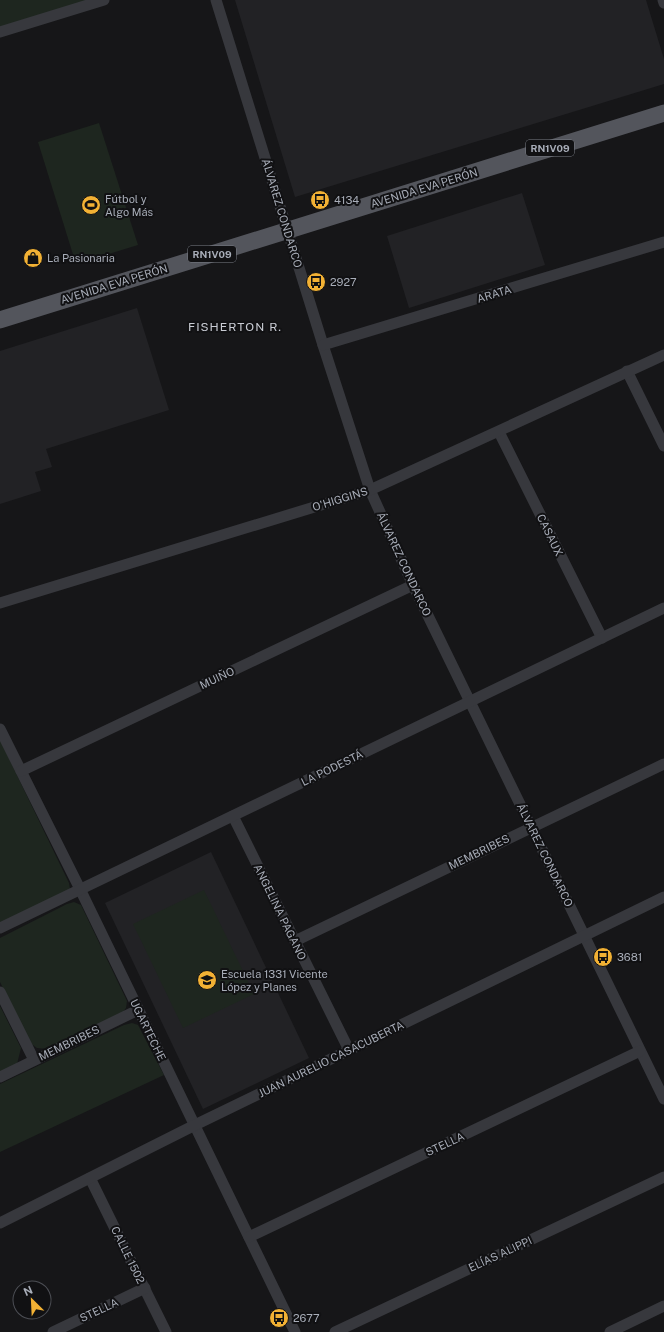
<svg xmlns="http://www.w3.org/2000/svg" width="664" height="1332" font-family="'Public Sans',sans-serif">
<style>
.built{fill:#222225}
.green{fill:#1e261f}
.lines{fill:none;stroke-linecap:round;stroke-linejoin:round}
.street{stroke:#37383d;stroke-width:11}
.primary{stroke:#53555c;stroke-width:17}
.labels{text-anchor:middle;stroke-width:4;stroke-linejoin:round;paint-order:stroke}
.shield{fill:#111113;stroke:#7b7e86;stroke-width:1}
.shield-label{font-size:10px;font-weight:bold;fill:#a8adb8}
.street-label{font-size:11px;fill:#a8adb8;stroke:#111113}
.poi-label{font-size:11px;fill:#a8adb8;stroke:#111113;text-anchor:start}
.neighbourhood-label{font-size:12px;letter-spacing:1px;fill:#c9ccd4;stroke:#111113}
</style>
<rect width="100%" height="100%" fill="#161618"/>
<!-- built -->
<g class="built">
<polygon points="235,0 646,0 664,59 664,84 295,197"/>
<polygon points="522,193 545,265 409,308 387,236"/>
<polygon points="137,308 169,410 46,449 52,467 35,472 41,491 0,504 0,351"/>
<polygon points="211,852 309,1058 203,1109 105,903"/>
</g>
<!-- green -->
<g class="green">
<polygon points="0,0 104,0 0,32"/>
<polygon points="99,123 138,245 76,264 38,142"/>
<polygon points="0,740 69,883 70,889 0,924"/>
<polygon points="204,890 254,994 183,1028 133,924"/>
<polygon points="74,902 81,905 127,1001 126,1008 122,1013 47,1049 37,1048 30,1043 0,982 0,938 67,904"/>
<polygon points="0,1006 21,1048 17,1064 0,1072"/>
<polygon points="132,1023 138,1025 164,1075 0,1152 0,1084 124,1025"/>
</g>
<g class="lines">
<!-- street -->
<g class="street">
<polyline points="216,0 323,345 370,490 413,585 664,1099"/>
<polyline points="663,0 664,3"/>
<polyline points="0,32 104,0"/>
<polyline points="323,345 664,242"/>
<polyline points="627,371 664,446"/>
<polyline points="499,432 602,638"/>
<polyline points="0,603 370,490 664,355"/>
<polyline points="0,729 80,889 295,1332"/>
<polyline points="21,771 413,585"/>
<polyline points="233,816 349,1050"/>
<polyline points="0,928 664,608"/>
<polyline points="295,941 664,764"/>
<polyline points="0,992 34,1060"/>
<polyline points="0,1077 138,1010"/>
<polyline points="90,1178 166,1332"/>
<polyline points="0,1223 195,1125 664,897"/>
<polyline points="249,1237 640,1051"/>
<polyline points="53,1332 145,1288"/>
<polyline points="335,1332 664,1177"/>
<polyline points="610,1332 664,1306"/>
</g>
<!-- primary -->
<polyline class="primary" points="0,320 664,113"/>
</g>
<!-- icons -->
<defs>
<symbol id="bus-disc" viewBox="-11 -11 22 22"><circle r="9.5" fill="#f2b134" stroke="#111113"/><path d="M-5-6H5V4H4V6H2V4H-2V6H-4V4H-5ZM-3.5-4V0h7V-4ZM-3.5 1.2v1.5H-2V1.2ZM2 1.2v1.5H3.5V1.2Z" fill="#111"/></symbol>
<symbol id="stadium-disc" viewBox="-11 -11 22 22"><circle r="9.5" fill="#f2b134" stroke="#111113"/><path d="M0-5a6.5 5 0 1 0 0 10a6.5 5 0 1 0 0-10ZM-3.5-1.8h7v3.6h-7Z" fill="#111"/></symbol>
<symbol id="shop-disc" viewBox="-11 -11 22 22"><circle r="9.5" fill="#f2b134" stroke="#111113"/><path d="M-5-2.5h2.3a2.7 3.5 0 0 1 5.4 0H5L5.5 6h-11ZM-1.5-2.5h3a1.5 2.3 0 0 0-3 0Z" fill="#111"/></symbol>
<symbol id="school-disc" viewBox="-11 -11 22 22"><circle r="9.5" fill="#f2b134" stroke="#111113"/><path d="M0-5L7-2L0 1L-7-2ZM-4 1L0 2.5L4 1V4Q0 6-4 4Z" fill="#111"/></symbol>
</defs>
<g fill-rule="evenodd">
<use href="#bus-disc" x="309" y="189" width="22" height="22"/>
<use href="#stadium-disc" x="80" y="194" width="22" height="22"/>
<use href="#shop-disc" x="22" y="247" width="22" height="22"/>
<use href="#bus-disc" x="305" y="271" width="22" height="22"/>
<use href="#bus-disc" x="592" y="946" width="22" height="22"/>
<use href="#school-disc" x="196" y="969" width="22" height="22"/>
<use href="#bus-disc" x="268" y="1307" width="22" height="22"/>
</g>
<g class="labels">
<!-- shield labels -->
<g class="shield">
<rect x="526" y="140" width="48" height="16" rx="3"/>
<rect x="188" y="246" width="48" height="16" rx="3"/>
</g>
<g class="shield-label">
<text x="550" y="152">RN1V09</text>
<text x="212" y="258">RN1V09</text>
</g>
<!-- street labels -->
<g class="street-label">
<text transform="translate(424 188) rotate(-17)" y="4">AVENIDA EVA PERÓN</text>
<text transform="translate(282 213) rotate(73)" y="4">ÁLVAREZ CONDARCO</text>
<text transform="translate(114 284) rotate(-17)" y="4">AVENIDA EVA PERÓN</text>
<text transform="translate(494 294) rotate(-17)" y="4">ARATA</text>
<text transform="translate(340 499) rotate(-17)" y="4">O'HIGGINS</text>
<text transform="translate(550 535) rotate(64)" y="4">CASAUX</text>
<text transform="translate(404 564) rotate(65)" y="4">ÁLVAREZ CONDARCO</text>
<text transform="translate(217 678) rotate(-25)" y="4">MUIÑO</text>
<text transform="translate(332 768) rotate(-26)" y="4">LA PODESTÁ</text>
<text transform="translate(479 852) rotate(-26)" y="4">MEMBRIBES</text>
<text transform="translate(545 855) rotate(64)" y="4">ÁLVAREZ CONDARCO</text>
<text transform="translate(280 912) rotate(64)" y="4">ANGELINA PAGANO</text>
<text transform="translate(148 1030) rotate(64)" y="4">UGARTECHE</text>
<text transform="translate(69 1043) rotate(-26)" y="4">MEMBRIBES</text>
<text transform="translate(331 1059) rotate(-26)" y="4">JUAN AURELIO CASACUBERTA</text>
<text transform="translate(445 1144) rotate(-25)" y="4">STELLA</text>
<text transform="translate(500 1254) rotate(-25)" y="4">ELÍAS ALIPPI</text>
<text transform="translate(128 1255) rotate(64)" y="4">CALLE 1502</text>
<text transform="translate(99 1310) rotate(-25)" y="4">STELLA</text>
</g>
<!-- poi labels -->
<g class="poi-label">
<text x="105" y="203">Fútbol y<tspan x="105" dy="13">Algo Más</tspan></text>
<text x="334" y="204">4134</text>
<text x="47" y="262">La Pasionaria</text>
<text x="330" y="286">2927</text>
<text x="617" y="961">3681</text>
<text x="221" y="978">Escuela 1331 Vicente<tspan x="221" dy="13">López y Planes</tspan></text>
<text x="293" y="1322">2677</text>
</g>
<!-- neighbourhood labels -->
<g class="neighbourhood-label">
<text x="235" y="331">FISHERTON R.</text>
</g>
</g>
<!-- north arrow -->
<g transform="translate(32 1300) rotate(336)"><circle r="19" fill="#111113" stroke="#4d4f55"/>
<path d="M0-3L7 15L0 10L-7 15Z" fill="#f2b134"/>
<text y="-6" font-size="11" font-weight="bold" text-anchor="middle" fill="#a8adb8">N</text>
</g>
</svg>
